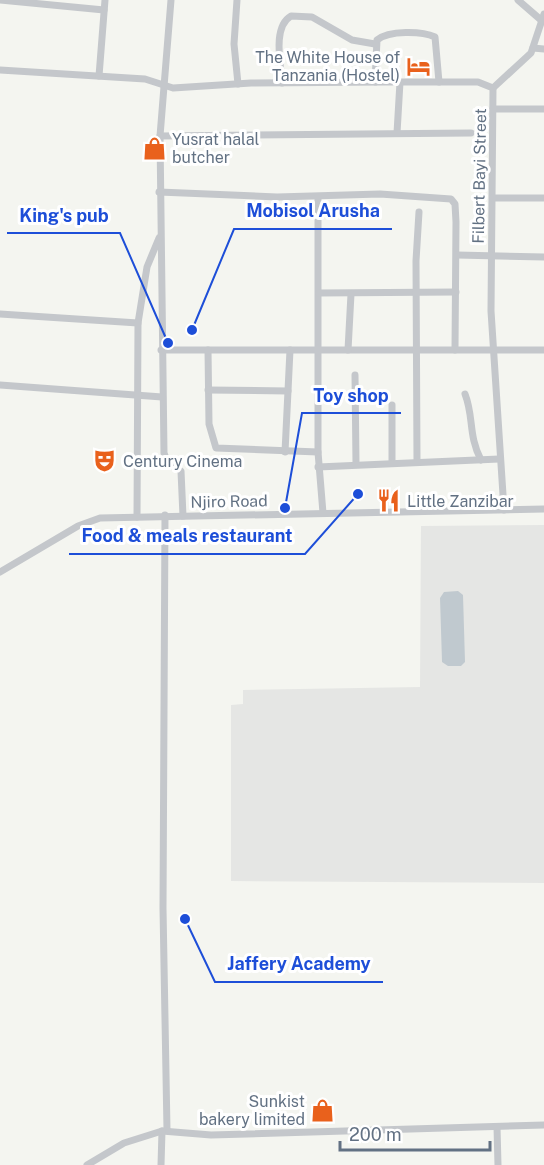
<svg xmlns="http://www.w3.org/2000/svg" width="544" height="1165" font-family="'Public Sans',sans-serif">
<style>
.built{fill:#e5e6e4}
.water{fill:#c0c9cf}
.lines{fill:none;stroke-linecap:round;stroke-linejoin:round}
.minor{stroke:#c4c7cb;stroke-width:7}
.labels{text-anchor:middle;stroke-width:6;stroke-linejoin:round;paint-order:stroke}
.poi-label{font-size:16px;fill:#627183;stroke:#fff;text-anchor:start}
.street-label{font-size:16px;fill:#627183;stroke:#fff}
.leader{fill:none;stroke:#1d4ed8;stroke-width:2}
.callout-dot{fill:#1d4ed8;stroke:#fff;stroke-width:2}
.callout-label{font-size:18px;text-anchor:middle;font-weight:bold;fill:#1d4ed8;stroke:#fff;stroke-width:6;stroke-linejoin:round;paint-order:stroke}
</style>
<rect width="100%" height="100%" fill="#f4f5f0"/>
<!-- built -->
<polygon class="built" points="544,525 544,883 231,881 231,705 243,704 243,690 420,687 421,526"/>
<!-- water -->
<polygon class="water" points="458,591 463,595 465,662 461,666 448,666 442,662 440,598 444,592"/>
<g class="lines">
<!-- minor -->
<g class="minor">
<polyline points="0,0 104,10"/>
<polyline points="171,0 160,136 164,453 168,464 181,471 183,516"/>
<polyline points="237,0 234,44 238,84"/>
<polyline points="518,0 541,20"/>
<polyline points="533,48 544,49"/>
<polyline points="0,70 145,79 173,88 251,83 385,82 478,82 493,88 491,311 504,510"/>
<polyline points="99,76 105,0"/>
<path d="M375 82 377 40C389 30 422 31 435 37L439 82"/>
<path d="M282 83C281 65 272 27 291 16L312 17 352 40 375 44"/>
<polyline points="493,88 531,53 544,14"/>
<polyline points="493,109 544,109"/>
<polyline points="397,133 400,82"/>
<polyline points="160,136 471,133"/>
<polyline points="159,192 277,197 380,194 451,199 455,204 456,222 455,350"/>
<polyline points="318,197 318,452 323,513"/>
<polyline points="493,198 544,198"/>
<polyline points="457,255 544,257"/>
<polyline points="319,293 456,292"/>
<polyline points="0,314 138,323"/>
<polyline points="161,350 544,350"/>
<polyline points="208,350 209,424 216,448 318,452"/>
<polyline points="348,350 351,294"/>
<polyline points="355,375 356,464"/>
<polyline points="0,385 162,397"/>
<polyline points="208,390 288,391"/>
<path d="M465 394C474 417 468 435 481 460"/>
<polyline points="285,452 290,350"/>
<polyline points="417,461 416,261 419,212"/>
<polyline points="392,462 392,405"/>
<polyline points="318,467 499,459"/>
<polyline points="165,515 163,908 167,1130"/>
<polyline points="137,517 138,323 147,267 159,238"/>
<polyline points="0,572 78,526 100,518 544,509"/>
<polyline points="497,1127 498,1165"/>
<polyline points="87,1165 124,1143 162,1131 211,1135 544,1125"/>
<polyline points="161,1165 162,1131"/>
</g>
</g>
<!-- icons -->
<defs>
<symbol id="hotel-bare" viewBox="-9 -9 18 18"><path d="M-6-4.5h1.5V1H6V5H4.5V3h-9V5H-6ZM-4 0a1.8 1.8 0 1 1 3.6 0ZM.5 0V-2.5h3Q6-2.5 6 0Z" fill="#e9611c" stroke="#fff" stroke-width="2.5" paint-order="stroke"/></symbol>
<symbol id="shop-bare" viewBox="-9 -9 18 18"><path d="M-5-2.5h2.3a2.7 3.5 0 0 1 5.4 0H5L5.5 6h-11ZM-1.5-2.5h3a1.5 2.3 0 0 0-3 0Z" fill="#e9611c" stroke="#fff" stroke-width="2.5" paint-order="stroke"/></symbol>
<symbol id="theatre-bare" viewBox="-9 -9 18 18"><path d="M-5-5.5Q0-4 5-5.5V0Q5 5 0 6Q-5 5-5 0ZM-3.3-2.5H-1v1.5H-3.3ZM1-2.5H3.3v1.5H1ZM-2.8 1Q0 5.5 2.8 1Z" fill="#e9611c" stroke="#fff" stroke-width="2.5" paint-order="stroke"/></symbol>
<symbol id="restaurant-bare" viewBox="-9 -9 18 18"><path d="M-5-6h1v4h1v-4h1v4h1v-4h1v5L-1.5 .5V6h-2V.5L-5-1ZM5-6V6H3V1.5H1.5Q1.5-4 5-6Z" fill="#e9611c" stroke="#fff" stroke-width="2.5" paint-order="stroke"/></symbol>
</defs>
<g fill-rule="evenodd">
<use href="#hotel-bare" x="402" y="50" width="33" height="33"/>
<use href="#shop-bare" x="138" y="132" width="33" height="33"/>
<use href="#theatre-bare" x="88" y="444" width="33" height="33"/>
<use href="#restaurant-bare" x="372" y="484" width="33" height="33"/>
<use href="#shop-bare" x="306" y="1094" width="33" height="33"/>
</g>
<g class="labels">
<!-- poi labels -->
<g class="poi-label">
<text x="400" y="63" text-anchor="end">The White House of<tspan x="400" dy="18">Tanzania (Hostel)</tspan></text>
<text x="172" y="145">Yusrat halal<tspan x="172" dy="18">butcher</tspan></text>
<text x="123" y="467">Century Cinema</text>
<text x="407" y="507">Little Zanzibar</text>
<text x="305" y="1107" text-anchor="end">Sunkist<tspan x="305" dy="18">bakery limited</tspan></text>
</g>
<!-- street labels -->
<g class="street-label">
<text transform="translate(479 176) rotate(-89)" y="6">Filbert Bayi Street</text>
<text transform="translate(229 501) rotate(-1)" y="6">Njiro Road</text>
</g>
</g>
<!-- callouts -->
<path class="leader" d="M192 330L234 229H392M168 343L120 233H7M285 508L302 413H401M358 494L305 554H69M185 919L215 982H383"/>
<g class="callout-dot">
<circle cx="192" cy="330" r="6"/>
<circle cx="168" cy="343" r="6"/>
<circle cx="285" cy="508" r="6"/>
<circle cx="358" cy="494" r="6"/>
<circle cx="185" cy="919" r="6"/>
</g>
<g class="callout-label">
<text x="313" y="217">Mobisol Arusha</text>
<text x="64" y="222">King's pub</text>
<text x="351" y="402">Toy shop</text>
<text x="187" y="542">Food &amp; meals restaurant</text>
<text x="299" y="970">Jaffery Academy</text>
</g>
<!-- scale -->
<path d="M340 1141v9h150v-9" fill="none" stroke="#627183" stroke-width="3"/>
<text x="349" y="1141" font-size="18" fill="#627183" stroke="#ffffff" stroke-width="4.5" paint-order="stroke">200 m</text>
</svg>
